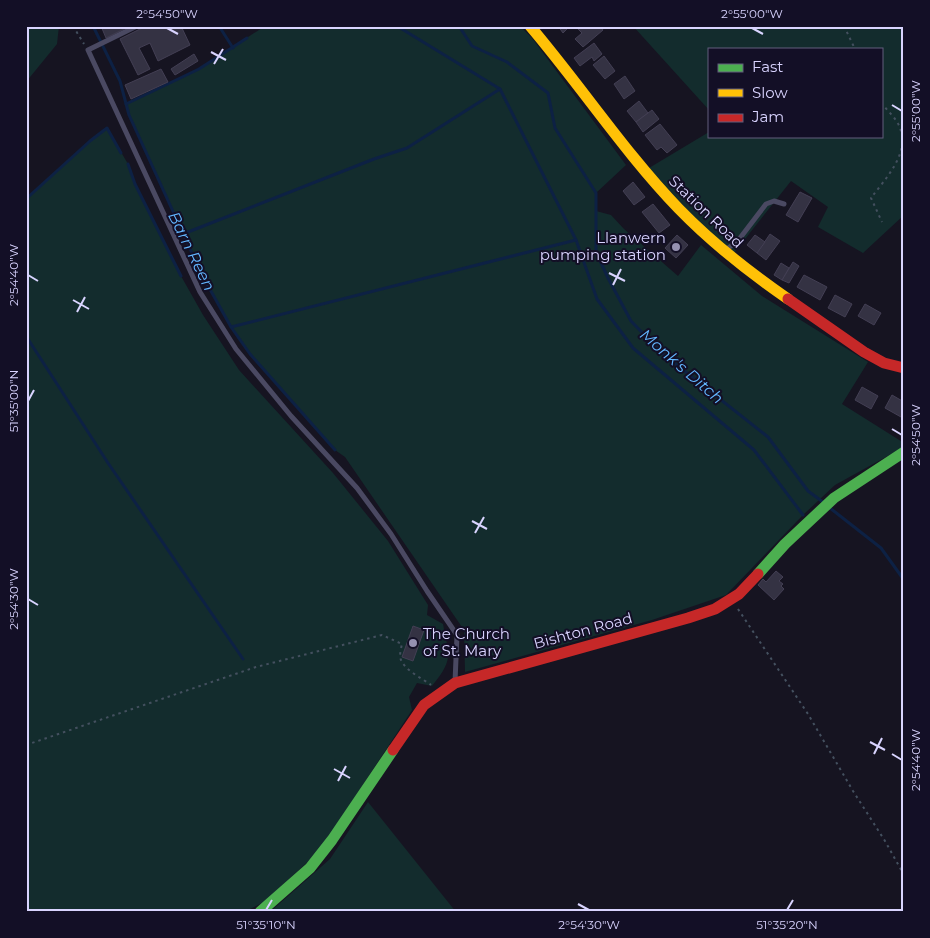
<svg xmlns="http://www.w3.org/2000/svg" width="930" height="938" font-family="Montserrat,sans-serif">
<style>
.green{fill:#132c2d}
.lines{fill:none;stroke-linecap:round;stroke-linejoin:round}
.stream{stroke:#0d2144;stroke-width:3}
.building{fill:#343243;stroke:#433f54}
.path{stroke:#44505f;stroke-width:2;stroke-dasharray:2.5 4;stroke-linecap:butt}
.lane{stroke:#4a4962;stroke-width:5}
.fast{stroke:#4caf50;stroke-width:11}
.slow{stroke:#ffc107;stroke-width:11}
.jam{stroke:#c62828;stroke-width:11}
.ticks{fill:none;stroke:#d9d4ff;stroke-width:2}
.poi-dot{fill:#9591b1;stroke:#130f26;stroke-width:2}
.labels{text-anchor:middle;stroke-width:4;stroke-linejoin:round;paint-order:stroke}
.street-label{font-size:15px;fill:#d9d4ff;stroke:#130f26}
.poi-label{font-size:15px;fill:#d9d4ff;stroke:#130f26;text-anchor:end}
.water-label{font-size:16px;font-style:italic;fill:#62b6ff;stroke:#130f26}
.neatline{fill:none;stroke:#d9d4ff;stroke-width:2}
.ticks-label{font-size:12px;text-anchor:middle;fill:#d9d4ff}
</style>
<rect width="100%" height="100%" fill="#161421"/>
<!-- green -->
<g class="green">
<polygon points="26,26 59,26 57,44 26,82"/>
<polygon points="265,26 520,26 532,38 626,165 596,193 596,211 611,215 624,229 678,276 701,245 762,296 868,362 842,404 904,443 904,447 835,485 803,515 726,595 652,620 465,672 464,630 345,457 335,450 315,429 250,354 231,327 202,275 129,115 126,104 199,69"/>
<polygon points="633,26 904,26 904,215 863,253 818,227 828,207 791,181 730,258 649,168 709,132 709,136 881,136 881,49 709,49 709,110"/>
<path d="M107 128 128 164 135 184 181 276 203 315 239 370 333 473 388 541 428 605 427 615 443 624C449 656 454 659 432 686L417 683 409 697 412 710 328 838 312 858 264 902 244 912H26V199L90 141Z"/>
<polygon points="368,802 456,912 270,912 330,859"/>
</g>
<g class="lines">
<!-- stream -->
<g class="stream">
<polyline points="93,26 120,81 129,115 202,275 231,327 250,354 335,450"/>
<polyline points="219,26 233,48"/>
<polyline points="397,26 500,89 576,240 597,299 633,348 754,450 803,515"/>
<polyline points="459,26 472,46 507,62 548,93 555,128 596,193 596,252 608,278 631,321 663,354 768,437 808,491 823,502"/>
<polyline points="26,29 29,26"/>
<polyline points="126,104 199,69 247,38"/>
<polyline points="128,164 135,184 181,276"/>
<polyline points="26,199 90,141 107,128 121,153"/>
<polyline points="183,234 374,159 407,148 500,89"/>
<polyline points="231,327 576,240"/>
<polyline points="26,336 108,463 243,659"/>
<polyline points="830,508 881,548 904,580"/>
</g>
</g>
<!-- building -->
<g class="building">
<polygon points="101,26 130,26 106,38"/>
<polygon points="146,26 181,26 190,45 158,61 150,43 139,48 150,69 138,75 120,39"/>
<polygon points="558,26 570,26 563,33"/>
<polygon points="581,26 600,26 603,30 583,47 575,39 582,33 578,29"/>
<polygon points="594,43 602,54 594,61 592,57 580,66 574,58"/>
<polygon points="194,54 198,61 175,75 171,69"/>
<polygon points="604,56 615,71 605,79 593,65"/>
<polygon points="161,69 168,82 131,99 125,85"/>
<polygon points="625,76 635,91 624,99 614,84"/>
<polygon points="639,101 648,113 636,122 627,111"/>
<polygon points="652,110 659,119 643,132 636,122"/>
<polygon points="660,124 677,145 667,153 661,147 657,150 645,135"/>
<polygon points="633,182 645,197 634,205 623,191"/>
<polygon points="800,192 812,198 798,222 786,215"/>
<polygon points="653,204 670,225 659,233 642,212"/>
<polygon points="770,234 780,241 766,260 757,253"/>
<polygon points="677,235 688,245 676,258 665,248"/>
<polygon points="755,235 765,242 757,253 747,245"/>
<polygon points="793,262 799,266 789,283 782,280"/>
<polygon points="781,263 789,268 782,280 774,275"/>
<polygon points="804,275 827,287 820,300 797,287"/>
<polygon points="835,295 852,304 845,317 828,308"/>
<polygon points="865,304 881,313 874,325 858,316"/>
<polygon points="862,387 878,396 871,409 855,400"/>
<polygon points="892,395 904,402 904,413 901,417 885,408"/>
<polygon points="776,571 783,577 779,581 783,584 781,586 784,589 774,600 758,585 763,579 766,582"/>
<polygon points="413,626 424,630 413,661 402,657"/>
</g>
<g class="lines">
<!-- path -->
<g class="path">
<polyline points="73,26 84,44"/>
<polyline points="844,26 855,49"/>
<path d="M881 103C887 110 897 119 900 128 910 154 885 179 871 198L882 222"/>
<polyline points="738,609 808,714 853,791 885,841 904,875"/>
<path d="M26 745 256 667 382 635 402 644C401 648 400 653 400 657 403 670 422 678 431 685"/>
</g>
<!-- lane -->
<g class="lane">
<polyline points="137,26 88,50 200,292 236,349 291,416 357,488 391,534 427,591 457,635 455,682"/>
<polyline points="725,250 737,242 766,204 774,201 784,204"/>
</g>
<!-- fast -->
<g class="fast">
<polyline points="758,574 785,544 834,498 904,452"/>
<polyline points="260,912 310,868 332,840 393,750"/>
</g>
<!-- slow -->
<path class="slow" d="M530 26C581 86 625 153 679 209 712 243 749 272 788 299"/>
<!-- jam -->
<g class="jam">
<polyline points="788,299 864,352 884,363 904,368"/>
<polyline points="393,750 424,705 455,683 688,618 715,609 739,594 758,574"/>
</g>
</g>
<!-- ticks -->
<path class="ticks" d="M167 28 178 34M752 28 763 34M211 52 226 60M214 64 223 49M892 105 902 111M609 273 625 281M28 275 38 281M613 285 621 269M73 300 89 309M77 312 85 297M28 401 34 390M892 429 902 435M472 521 487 529M475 533 484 517M28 599 38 605M870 742 885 750M874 754 882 738M892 754 902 760M334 769 350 778M338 781 346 766M578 904 589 910M266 910 272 900M787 910 793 900"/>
<!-- markers -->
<g class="poi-dot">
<circle cx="676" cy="247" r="5"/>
<circle cx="413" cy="643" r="5"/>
</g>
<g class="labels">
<!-- street labels -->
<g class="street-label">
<text transform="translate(706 212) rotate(44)" y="5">Station Road</text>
<text transform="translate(583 631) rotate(-15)" y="5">Bishton Road</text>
</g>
<!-- poi labels -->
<g class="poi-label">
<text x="666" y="243">Llanwern<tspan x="666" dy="17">pumping station</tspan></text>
<text x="423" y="639" text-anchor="start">The Church<tspan x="423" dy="17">of St. Mary</tspan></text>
</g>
<!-- water labels -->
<g class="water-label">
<text transform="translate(192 251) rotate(64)" y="6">Barn Reen</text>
<text transform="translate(682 366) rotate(41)" y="6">Monk's Ditch</text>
</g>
</g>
<!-- border -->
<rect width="930" height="938" fill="none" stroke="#130f26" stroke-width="55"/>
<!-- legend -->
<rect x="708" y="48" width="175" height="90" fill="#130f26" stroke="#625e7d"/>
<rect x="718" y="64" width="25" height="8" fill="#4caf50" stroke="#625e7d"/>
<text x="752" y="72" font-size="15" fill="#d9d4ff">Fast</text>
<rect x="718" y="89" width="25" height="8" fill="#ffc107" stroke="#625e7d"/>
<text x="752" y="98" font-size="15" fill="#d9d4ff">Slow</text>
<rect x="718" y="114" width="25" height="8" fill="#c62828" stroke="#625e7d"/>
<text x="752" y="122" font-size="15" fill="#d9d4ff">Jam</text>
<rect x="28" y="28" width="874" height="882" class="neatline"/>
<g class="ticks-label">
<text x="167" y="18">2°54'50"W</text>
<text x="752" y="18">2°55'00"W</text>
<text transform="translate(916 111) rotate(-90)" y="4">2°55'00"W</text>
<text transform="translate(14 275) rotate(-90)" y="4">2°54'40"W</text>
<text transform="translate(14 401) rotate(-90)" y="4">51°35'00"N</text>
<text transform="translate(916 435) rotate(-90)" y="4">2°54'50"W</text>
<text transform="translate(14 599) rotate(-90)" y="4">2°54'30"W</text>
<text transform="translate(916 760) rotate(-90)" y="4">2°54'40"W</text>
<text x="266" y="929">51°35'10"N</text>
<text x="589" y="929">2°54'30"W</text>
<text x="787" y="929">51°35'20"N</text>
</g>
</svg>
